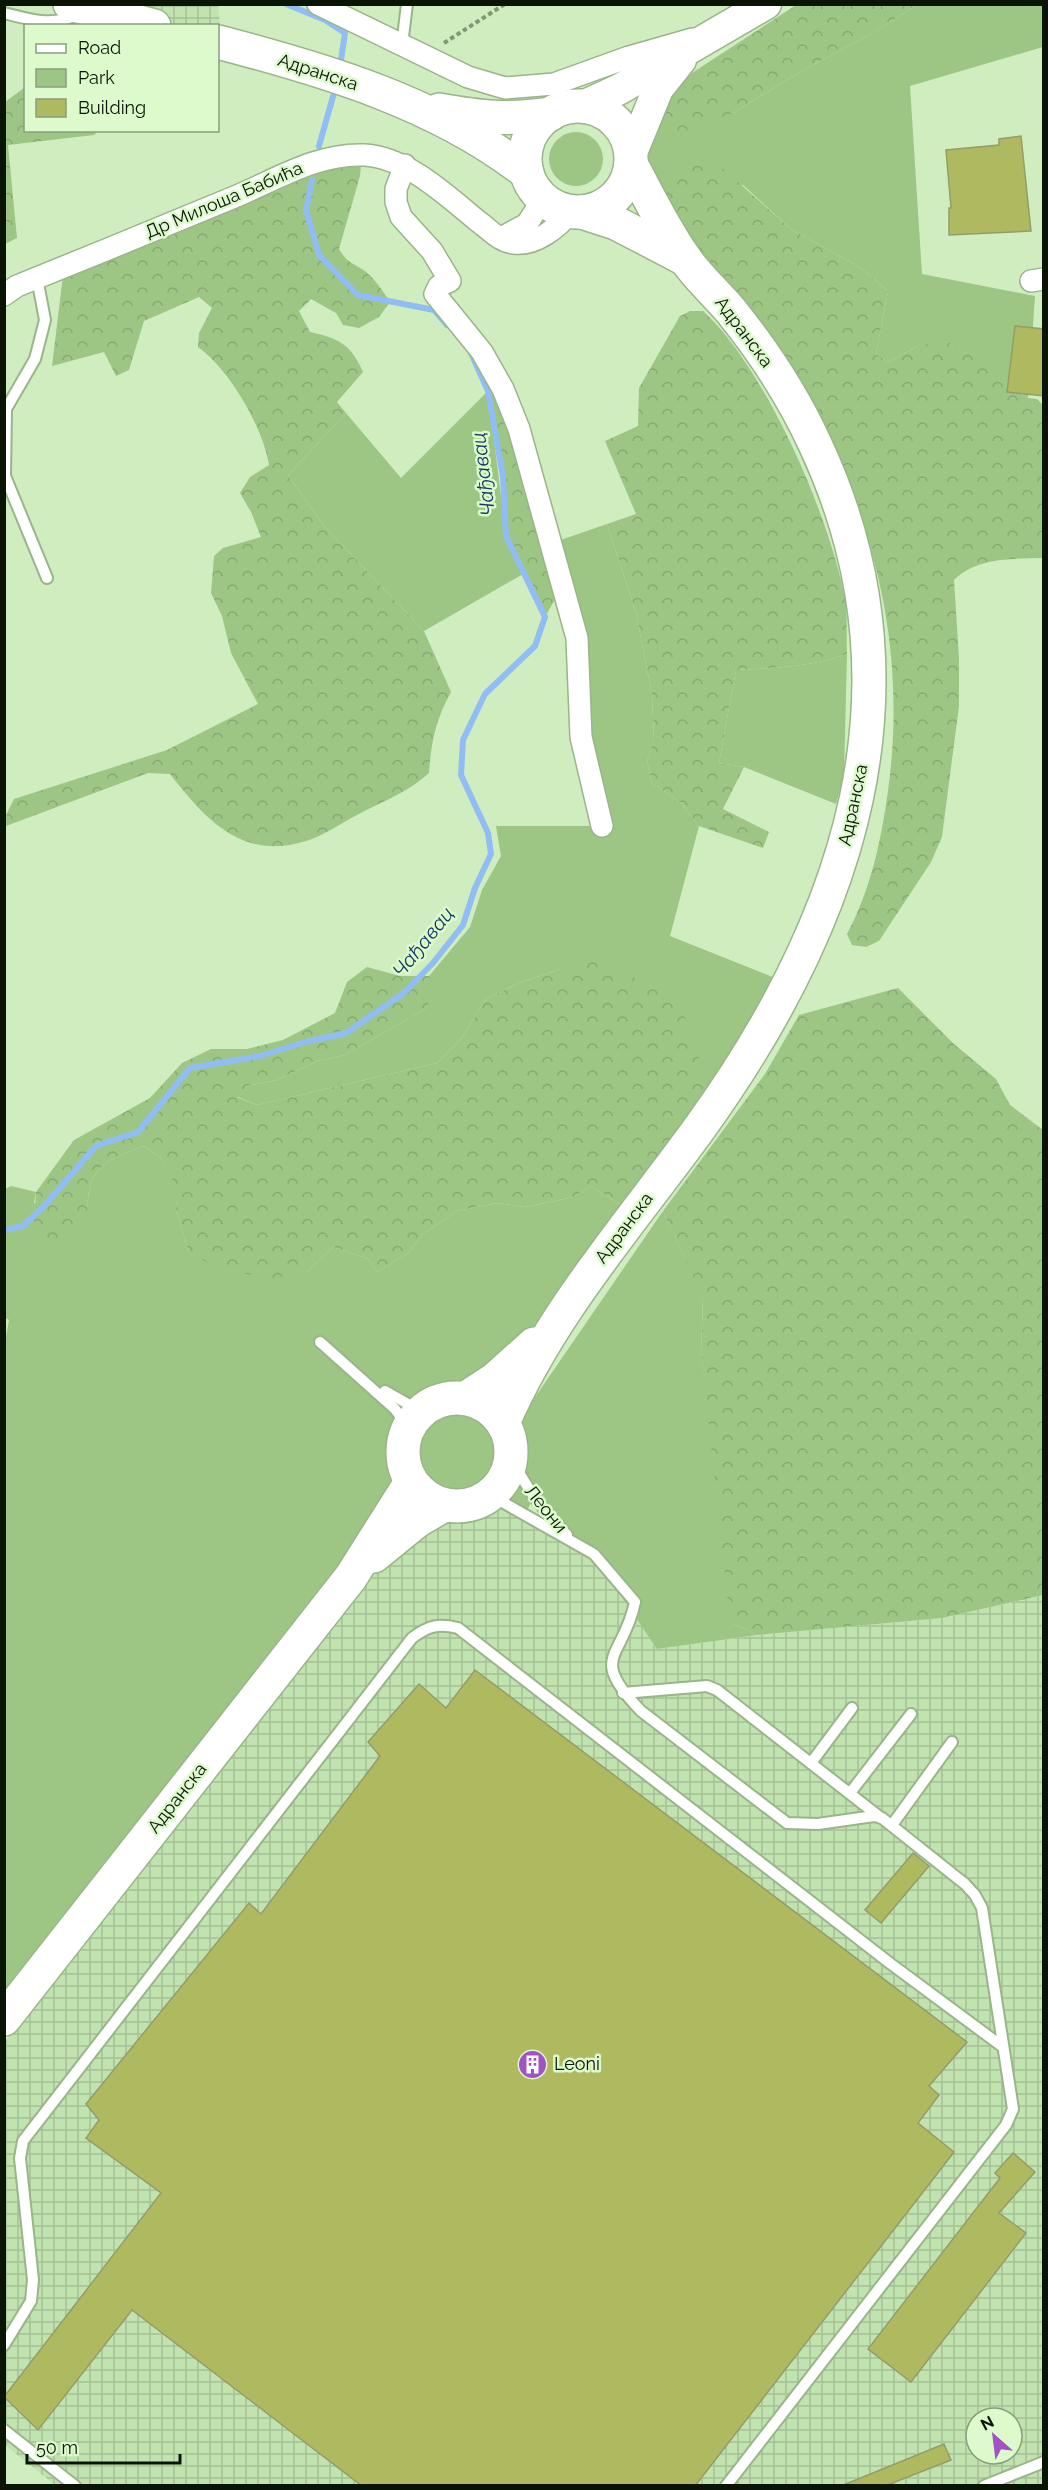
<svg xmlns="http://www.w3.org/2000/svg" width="1048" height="2490" font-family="Raleway,sans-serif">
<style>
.industrial{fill:url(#industrial-grid);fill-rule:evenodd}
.green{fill:#9dc685;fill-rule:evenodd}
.forest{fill:url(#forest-crowns)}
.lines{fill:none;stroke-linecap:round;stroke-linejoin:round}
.stream{stroke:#91bdf5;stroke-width:6}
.building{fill:#afba60;stroke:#959c6b;stroke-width:1.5}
.lane-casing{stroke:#99b589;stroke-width:14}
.street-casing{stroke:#99b589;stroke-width:24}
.secondary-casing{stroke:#99b589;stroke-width:33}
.primary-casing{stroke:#99b589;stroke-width:36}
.path{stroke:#819876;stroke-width:4;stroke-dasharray:4.5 3;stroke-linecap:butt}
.lane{stroke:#fff;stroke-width:10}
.street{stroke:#fff;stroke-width:21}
.secondary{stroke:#fff;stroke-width:30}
.primary{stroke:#fff;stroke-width:33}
.labels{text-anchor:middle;stroke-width:5;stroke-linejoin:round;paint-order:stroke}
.street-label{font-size:18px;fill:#0a1405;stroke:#dcfacc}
.poi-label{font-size:18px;fill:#0a1405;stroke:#dcfacc;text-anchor:start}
.water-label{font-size:20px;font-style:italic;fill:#133864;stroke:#dcfacc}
</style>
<defs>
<pattern id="industrial-grid" width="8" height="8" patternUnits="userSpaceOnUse" patternTransform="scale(1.5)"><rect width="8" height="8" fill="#c1e3b0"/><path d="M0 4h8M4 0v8" fill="none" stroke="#a4c296"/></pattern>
<pattern id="forest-crowns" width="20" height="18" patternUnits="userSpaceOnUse" patternTransform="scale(1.5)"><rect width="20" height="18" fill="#9dc685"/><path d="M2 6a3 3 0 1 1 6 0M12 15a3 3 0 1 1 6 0" fill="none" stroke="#86a971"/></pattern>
</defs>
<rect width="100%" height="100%" fill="#cfedbf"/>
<!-- industrial -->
<g class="industrial">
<polygon points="84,5 218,5 222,43 218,42 218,26 154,25"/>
<path d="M490 1495 591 1551 658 1649 757 1635 942 1618 1043 1595V2485H55L5 2445 4 2043 351 1577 456 1507 474 1504ZM976 2418H1012V2454H976Z"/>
</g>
<!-- green -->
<g class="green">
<polygon points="916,5 1043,5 1043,47 910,86 922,274 1035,296 1028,398 1008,385 989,359 920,345 888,362 876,354 888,291 860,267 792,230 743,185 668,216 639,146 659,103 733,113 800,72 878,30"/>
<circle cx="576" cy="159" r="27"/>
<polygon points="488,391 506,536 525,573 424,631 324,526 288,475 346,413 401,478"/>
<polygon points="607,524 636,613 652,695 654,740 647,761 652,783 681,803 699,826 670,936 790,984 703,1098 560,969 519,983 486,999 461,1039 437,1063 257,1105 236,1096 247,1086 277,1080 317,1061 345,1055 425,1009 436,990 429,976 470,927 482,890 501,856 496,826 601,826 552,543"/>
<path d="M847 654 844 776 836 804 744 767 719 763 736 670C774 668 811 667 847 654Z"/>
<path d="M144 1146 160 1157 178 1187 176 1209 189 1253 307 1272 333 1247 368 1259 377 1272 408 1253 423 1234 457 1211 498 1203 526 1207 574 1197 590 1186 634 1213 497 1416C429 1360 358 1459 439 1504L406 1529 5 2018 4 1348 9 1320 4 1317 5 1189 11 1186 36 1192 34 1203 88 1214C86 1167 104 1161 144 1146ZM336 1353 400 1402 396 1404Z"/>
<path d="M663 1211 703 1297 701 1352 734 1624 757 1635 657 1649 591 1551 562 1529 534 1497 525 1514 490 1495C508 1477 514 1460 509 1435Z"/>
<circle cx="457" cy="1452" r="44"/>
</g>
<!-- forest -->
<g class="forest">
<polygon points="796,5 916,5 878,30 800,72 733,113 668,138 655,120 669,88"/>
<polygon points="24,88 26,130 98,131 94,135 8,145 17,238 5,244 5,102"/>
<path d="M362 155 360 176 339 249C348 264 352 262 365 271 375 279 383 291 390 302L379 317 359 328 343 325 336 313 311 299 299 311 310 332C338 338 351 344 363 372L337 402 346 413 288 475 324 526 424 631 451 692C436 719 431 742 429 773 407 793 385 800 359 814 342 822 324 836 306 841 242 861 206 820 170 774L148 773 6 826 5 817 14 799 167 750 258 704 231 653 222 616 211 593 214 556 223 548 261 537 251 512 240 493 250 477 269 465C263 427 229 369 198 347L199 333 212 308 199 297 144 321 129 370 116 376 104 352 52 366 64 267Z"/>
<path d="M695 160 720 166 792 230 860 267 888 291 876 354 888 362 920 345 942 340 990 359 1008 385 1028 398 1037 399 1043 405V558C1012 559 977 557 954 580L959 658V706L942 837 931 862 879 941 866 947 852 945 847 934C871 889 881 841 888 791 912 616 857 464 760 321 739 291 712 265 688 238 682 232 671 223 668 214 666 208 666 199 665 192L680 172Z"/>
<path d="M690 311H703C765 367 830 517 845 599 848 617 846 636 847 654 811 667 774 668 736 670L719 763 744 767 723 809 769 832 763 848 699 826 681 803 652 783 647 761 654 739 652 695 636 613 607 524 636 514 605 441 638 426 639 388 680 316Z"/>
<polygon points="503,389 563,585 545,617 506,536 503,477 488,391"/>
<path d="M602 960 680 1002 703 1070V1097L634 1213 590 1186 574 1197 525 1207 498 1203 457 1211 423 1234 408 1253 377 1272 368 1259 333 1247 307 1272 275 1278 224 1271 189 1253 176 1209 177 1187 160 1157 144 1146C104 1161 86 1167 88 1214L68 1239 44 1247 33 1235 36 1192 74 1140 150 1098 182 1063 211 1049H247L283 1040 335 1013 347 982 367 967 400 976H429L437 990 425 1009 345 1055 317 1061 277 1080 247 1086 237 1097 257 1105 437 1063 461 1039 486 999 519 983 560 969Z"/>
<polygon points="898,988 954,1044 996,1079 1010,1105 1043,1130 1043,1595 942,1618 757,1635 734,1624 728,1604 701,1352 703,1298 663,1211 765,1074 799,1015"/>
</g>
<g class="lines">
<!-- stream -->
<g class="stream">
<polyline points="286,4 325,20 345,33 340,67"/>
<polyline points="319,146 336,86"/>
<polyline points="312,180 306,210 319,255 358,295 434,310 447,325"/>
<polyline points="4,1230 23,1226 45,1205 96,1146 138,1132 190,1068 260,1056 305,1042 346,1033 404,993 433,963 463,925 475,888 491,854 488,833 461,775 463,740 485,694 535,646 545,617 506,536 503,477 488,391 470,351"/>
</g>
</g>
<!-- building -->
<g class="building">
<polygon points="1021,136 1031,231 949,235 949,208 951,208 946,150 999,145 999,139"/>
<polygon points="1015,326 1044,329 1044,396 1007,392"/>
<polygon points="475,1670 967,2042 929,2086 939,2095 918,2123 954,2152 695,2486 362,2486 132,2310 38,2430 4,2397 161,2193 86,2138 99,2120 86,2104 249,1903 261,1914 380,1756 368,1742 419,1684 446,1708"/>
<polygon points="913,1853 929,1866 881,1923 865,1910"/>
<polygon points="1013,2153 1035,2172 999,2213 1026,2233 911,2382 868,2349 1000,2178 995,2173"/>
<polygon points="944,2444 951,2460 885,2486 841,2486"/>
</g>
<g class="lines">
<defs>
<g id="lane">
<path d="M4 13C32 20 52 27 79 14"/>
<polyline points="402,45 407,4"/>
<polyline points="37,278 45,320 35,359 6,409 5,476 47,578"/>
<polyline points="320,1342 395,1409 404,1422 404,1438"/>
<polyline points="385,1391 415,1408 428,1406"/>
<polyline points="511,1460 534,1497 567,1535"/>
<path d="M490 1495 594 1554 635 1602C623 1660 587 1655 641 1711L787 1823 818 1824 874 1816 882 1818 965 1884 975 1895 982 1908 1013 2109 1006 2125 726 2486"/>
<polyline points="623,1693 707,1686 717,1690 881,1818"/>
<polyline points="811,1763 852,1708"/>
<polyline points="850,1793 911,1714"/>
<polyline points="892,1825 952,1742"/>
<path d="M4 2345 31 2301 33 2280 20 2158 23 2141 412 1638C428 1626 438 1623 458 1628L891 1964 1003 2047"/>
<polyline points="4,2430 75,2486"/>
<polyline points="984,2486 1044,2462"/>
</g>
<g id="street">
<polyline points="318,4 468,77 505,88 554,84 629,57 692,39"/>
<polyline points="405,165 396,189 396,202 401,217 432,251 450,281 439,286 435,294 482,352 503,389 519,429 577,638 581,737 602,826"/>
<polyline points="501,238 527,224 543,199"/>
<polyline points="1031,281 1044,279"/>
<path d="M4 295 17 286C89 257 160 228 232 198 274 181 316 153 364 155 407 157 447 196 479 222 490 230 500 242 514 243 536 246 558 227 571 212"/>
</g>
<g id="secondary">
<polyline points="583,106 620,89 766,4"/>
<polyline points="631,155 658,89 681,60"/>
</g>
<g id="primary">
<polyline points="70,4 154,26"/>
<path d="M218 42C325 70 438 103 527 173"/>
<circle cx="578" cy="159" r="53"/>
<path d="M439 110C484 118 505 120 551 114"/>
<polyline points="582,212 616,223 685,259"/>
<circle cx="457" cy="1452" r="54"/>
<polyline points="466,1398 495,1379 534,1344"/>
<path d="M503 1423C551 1312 631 1223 701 1126 849 920 929 687 815 444 793 396 764 352 731 311 716 293 697 277 684 257 664 229 648 195 631 164"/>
<polyline points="374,1556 417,1521 444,1505"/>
<polyline points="4,2019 351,1577 411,1482"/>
</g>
</defs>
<!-- lane casing -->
<use href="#lane" class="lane-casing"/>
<!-- street casing -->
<use href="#street" class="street-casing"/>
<!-- secondary casing -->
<use href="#secondary" class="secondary-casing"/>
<!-- primary casing -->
<use href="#primary" class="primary-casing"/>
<!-- path -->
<polyline class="path" points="444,43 505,4"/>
<!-- lane -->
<use href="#lane" class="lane"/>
<!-- street -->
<use href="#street" class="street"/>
<!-- secondary -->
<use href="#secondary" class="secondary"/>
<!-- primary -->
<use href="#primary" class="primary"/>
</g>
<!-- icons -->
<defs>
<symbol id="building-disc" viewBox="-11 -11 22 22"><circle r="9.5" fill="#a252c3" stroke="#dcfacc"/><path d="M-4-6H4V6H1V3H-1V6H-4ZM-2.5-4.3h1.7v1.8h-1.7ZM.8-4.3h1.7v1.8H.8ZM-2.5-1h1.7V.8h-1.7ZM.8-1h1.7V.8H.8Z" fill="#fff"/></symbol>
</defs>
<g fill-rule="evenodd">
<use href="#building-disc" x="516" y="2048" width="33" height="33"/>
</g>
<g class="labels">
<!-- street labels -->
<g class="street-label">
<text transform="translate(318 72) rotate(18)" y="6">Адранска</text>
<text transform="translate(224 200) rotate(-23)" y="6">Др Милоша Бабића</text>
<text transform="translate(744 332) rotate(53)" y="6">Адранска</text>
<text transform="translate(853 805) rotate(-78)" y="6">Адранска</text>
<text transform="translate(624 1228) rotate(-53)" y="6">Адранска</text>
<text transform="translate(546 1509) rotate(51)" y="6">Леони</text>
<text transform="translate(177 1798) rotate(-52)" y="6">Адранска</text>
</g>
<!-- poi labels -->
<g class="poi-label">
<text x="554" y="2070">Leoni</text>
</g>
<!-- water labels -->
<g class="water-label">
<text transform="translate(483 474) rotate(-97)" y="7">Чађавац</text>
<text transform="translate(423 942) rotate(-51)" y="7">Чађавац</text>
</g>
</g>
<!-- border -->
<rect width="1048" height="2490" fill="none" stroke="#0a1405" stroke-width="12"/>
<!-- legend -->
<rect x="24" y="24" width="195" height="108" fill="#dcfacc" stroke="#889e7c" stroke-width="1.5"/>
<rect x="36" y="44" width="30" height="9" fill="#ffffff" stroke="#889e7c" stroke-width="1.5"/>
<text x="78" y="54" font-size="18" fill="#0a1405">Road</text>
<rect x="36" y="69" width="30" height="18" fill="#9dc685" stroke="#889e7c" stroke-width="1.5"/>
<text x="78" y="84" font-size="18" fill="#0a1405">Park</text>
<rect x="36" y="99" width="30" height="18" fill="#afba60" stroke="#889e7c" stroke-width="1.5"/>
<text x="78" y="114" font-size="18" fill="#0a1405">Building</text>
<!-- north arrow -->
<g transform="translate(994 2436) rotate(332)"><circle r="28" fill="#dcfacc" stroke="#889e7c" stroke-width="1.5"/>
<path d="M0-4.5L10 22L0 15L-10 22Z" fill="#a252c3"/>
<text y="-9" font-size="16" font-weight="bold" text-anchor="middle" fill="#0a1405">N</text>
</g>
<!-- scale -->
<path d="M27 2454v9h153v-9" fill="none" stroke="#0a1405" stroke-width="3"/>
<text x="36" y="2454" font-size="18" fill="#0a1405" stroke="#dcfacc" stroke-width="4.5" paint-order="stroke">50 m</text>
</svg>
